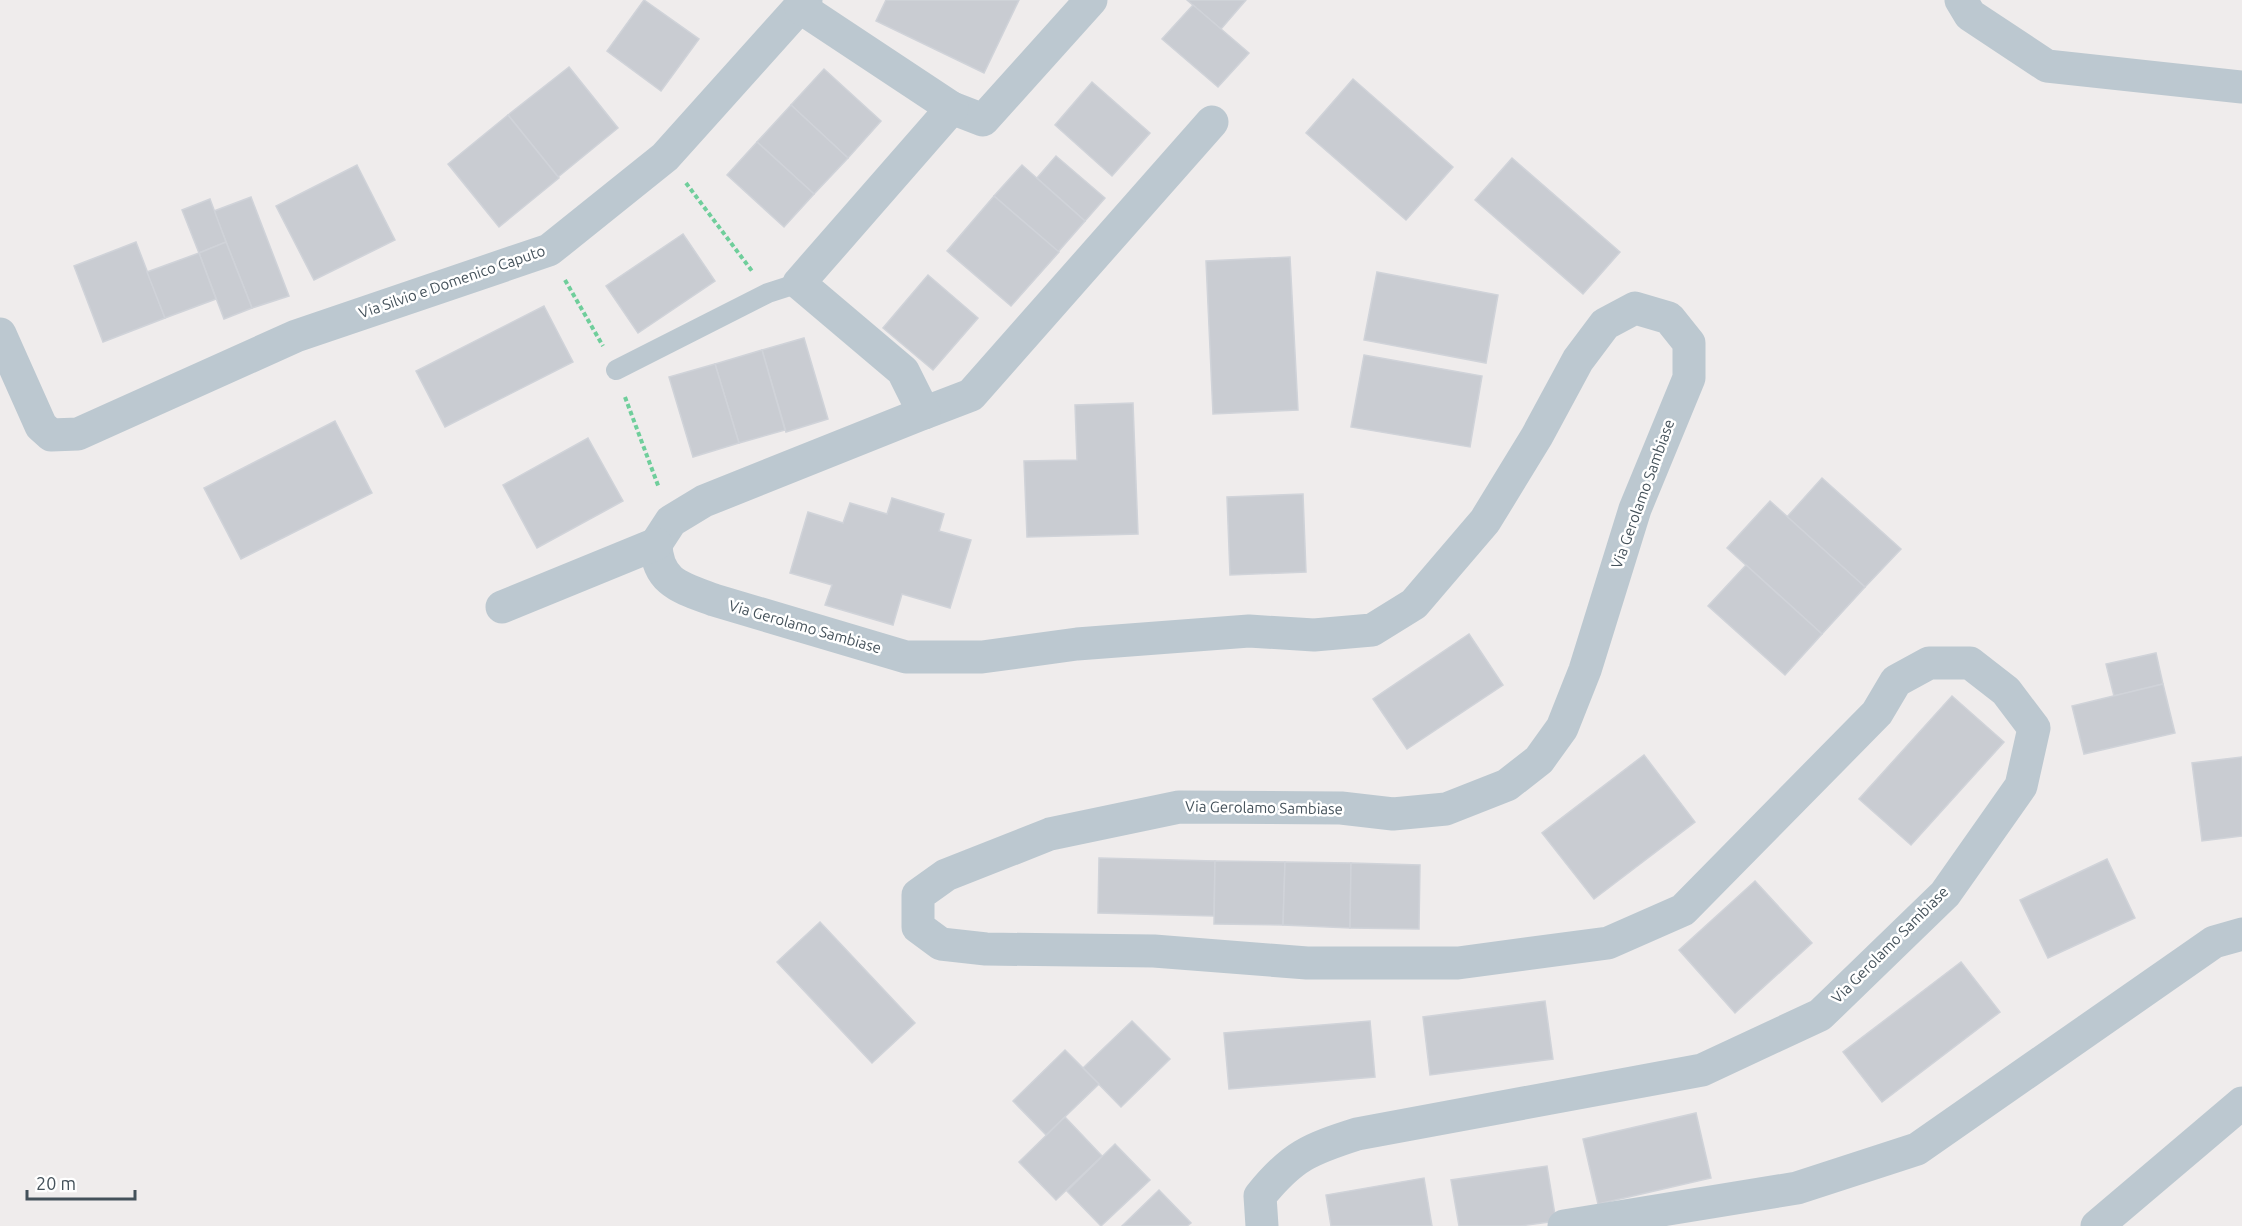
<svg xmlns="http://www.w3.org/2000/svg" width="2242" height="1226" font-family="Ubuntu,sans-serif">
<style>
.building{fill:#c9ccd2;stroke:#d0d3d9;stroke-width:1.5}
.lines{fill:none;stroke-linecap:round;stroke-linejoin:round}
.path{stroke:#6fce9b;stroke-width:4;stroke-dasharray:4.5 3;stroke-linecap:butt}
.service{stroke:#bcc8d0;stroke-width:20}
.minor{stroke:#bcc8d0;stroke-width:33}
.labels{text-anchor:middle;stroke-width:5;stroke-linejoin:round;paint-order:stroke}
.street-label{font-size:15px;fill:#44515a;stroke:#fff}
</style>
<rect width="100%" height="100%" fill="#efecec"/>
<!-- building -->
<g class="building">
<polygon points="644,0 699,39 661,91 607,51"/>
<polygon points="886,0 1019,0 984,73 876,21"/>
<polygon points="1187,0 1246,0 1221,29"/>
<polygon points="1193,5 1249,53 1218,87 1162,39"/>
<polygon points="569,67 618,128 558,177 508,115"/>
<polygon points="824,69 881,121 848,158 791,105"/>
<polygon points="1353,79 1453,167 1406,220 1306,133"/>
<polygon points="1092,82 1150,133 1112,176 1055,125"/>
<polygon points="791,105 848,158 814,194 757,142"/>
<polygon points="508,115 559,178 499,227 448,164"/>
<polygon points="757,142 814,194 784,227 727,175"/>
<polygon points="1056,156 1105,198 1085,221 1037,178"/>
<polygon points="1512,158 1620,252 1583,294 1475,200"/>
<polygon points="357,165 395,240 314,280 276,206"/>
<polygon points="1022,165 1085,221 1058,252 994,196"/>
<polygon points="994,196 1059,252 1011,306 947,251"/>
<polygon points="251,197 289,296 252,308 214,211"/>
<polygon points="210,199 226,242 199,253 182,210"/>
<polygon points="683,234 715,281 638,333 606,286"/>
<polygon points="136,242 165,318 103,342 74,266"/>
<polygon points="226,242 252,308 224,319 199,253"/>
<polygon points="199,253 216,299 165,318 147,272"/>
<polygon points="1290,257 1298,410 1213,414 1206,261"/>
<polygon points="1377,272 1498,295 1486,363 1364,340"/>
<polygon points="928,275 978,318 933,370 883,328"/>
<polygon points="544,306 573,362 445,427 416,371"/>
<polygon points="804,338 828,419 786,432 762,350"/>
<polygon points="762,350 785,430 739,443 715,364"/>
<polygon points="1364,355 1482,376 1470,447 1351,427"/>
<polygon points="715,364 739,443 693,457 669,377"/>
<polygon points="1133,403 1138,534 1027,537 1024,461 1077,460 1075,405"/>
<polygon points="335,421 372,493 241,559 204,488"/>
<polygon points="588,438 623,501 537,548 503,485"/>
<polygon points="1822,478 1901,549 1865,587 1787,517"/>
<polygon points="1303,494 1306,572 1230,575 1227,497"/>
<polygon points="892,498 944,514 939,531 971,540 950,608 902,594 893,625 825,605 832,585 790,573 808,512 843,523 850,503 887,514"/>
<polygon points="1770,501 1865,587 1822,634 1727,548"/>
<polygon points="1746,565 1822,634 1785,675 1708,606"/>
<polygon points="1469,634 1503,685 1407,749 1373,699"/>
<polygon points="2156,653 2163,684 2114,696 2106,664"/>
<polygon points="2163,684 2175,733 2084,754 2072,706"/>
<polygon points="1952,696 2004,742 1911,845 1859,799"/>
<polygon points="1644,755 1695,822 1594,899 1542,833"/>
<polygon points="2242,757 2242,836 2202,841 2192,763"/>
<polygon points="1099,858 1215,861 1214,916 1098,913"/>
<polygon points="2107,859 2135,918 2048,958 2020,900"/>
<polygon points="1215,861 1285,862 1283,925 1214,924"/>
<polygon points="1285,862 1351,863 1350,928 1283,925"/>
<polygon points="1351,863 1420,865 1419,929 1350,928"/>
<polygon points="1755,881 1812,943 1735,1013 1679,950"/>
<polygon points="820,922 915,1023 872,1063 777,962"/>
<polygon points="1961,962 2000,1012 1882,1102 1843,1052"/>
<polygon points="1545,1001 1553,1059 1430,1075 1423,1017"/>
<polygon points="1132,1021 1170,1059 1121,1107 1083,1068"/>
<polygon points="1370,1021 1375,1077 1229,1089 1224,1033"/>
<polygon points="1065,1050 1099,1084 1046,1135 1013,1101"/>
<polygon points="1696,1113 1711,1178 1598,1204 1583,1139"/>
<polygon points="1065,1117 1102,1156 1056,1200 1019,1162"/>
<polygon points="1115,1144 1150,1180 1101,1226 1067,1191"/>
<polygon points="1547,1166 1556,1221 1520,1226 1459,1226 1451,1180"/>
<polygon points="1424,1178 1432,1226 1331,1226 1326,1195"/>
<polygon points="1159,1190 1191,1223 1187,1226 1122,1226"/>
</g>
<g class="lines">
<!-- path -->
<g class="path">
<polyline points="686,183 752,271"/>
<polyline points="565,280 603,346"/>
<polyline points="625,397 659,488"/>
</g>
<!-- service -->
<polyline class="service" points="616,370 768,293 799,283"/>
<!-- minor -->
<g class="minor">
<polyline points="1961,0 1970,15 2047,66 2242,87"/>
<polyline points="952,108 983,120 1091,0"/>
<polyline points="0,334 41,426 51,435 78,434 296,336 549,250 665,157 806,0"/>
<polyline points="924,413 971,395 1212,122"/>
<path d="M656 544C657 583 682 588 714 600L906 657H982L1077 644 1249 631 1314 635 1372 630 1414 604 1485 521 1537 436 1578 360 1605 324 1635 308 1669 318 1689 343V378L1635 509 1585 670 1562 728 1539 760 1507 785 1446 809 1393 814 1341 808 1179 807 1050 834 946 875 918 895V927L941 944 986 949 1154 951 1307 963H1458L1608 943 1683 910 1877 713 1896 681 1929 663H1970L2006 691 2034 728 2021 786 1945 894 1820 1015 1702 1070 1357 1134C1310 1149 1292 1156 1260 1196L1262 1226"/>
<polyline points="656,544 671,521 704,501 924,413 903,371 799,283 952,108 801,8"/>
<polyline points="502,607 656,544"/>
<polyline points="1564,1226 1797,1188 1917,1149 2214,942 2242,934"/>
<polyline points="2097,1226 2242,1103"/>
</g>
</g>
<g class="labels">
<!-- street labels -->
<g class="street-label">
<text transform="translate(452 282) rotate(-19)" y="5">Via Silvio e Domenico Caputo</text>
<text transform="translate(1643 494) rotate(-70)" y="5">Via Gerolamo Sambiase</text>
<text transform="translate(805 627) rotate(16)" y="5">Via Gerolamo Sambiase</text>
<text transform="translate(1264 808) rotate(1)" y="5">Via Gerolamo Sambiase</text>
<text transform="translate(1890 945) rotate(-45)" y="5">Via Gerolamo Sambiase</text>
</g>
</g>
<!-- scale -->
<path d="M27 1190v9h108v-9" fill="none" stroke="#44515a" stroke-width="3"/>
<text x="36" y="1190" font-size="18" fill="#44515a" stroke="#ffffff" stroke-width="4.5" paint-order="stroke">20 m</text>
</svg>
